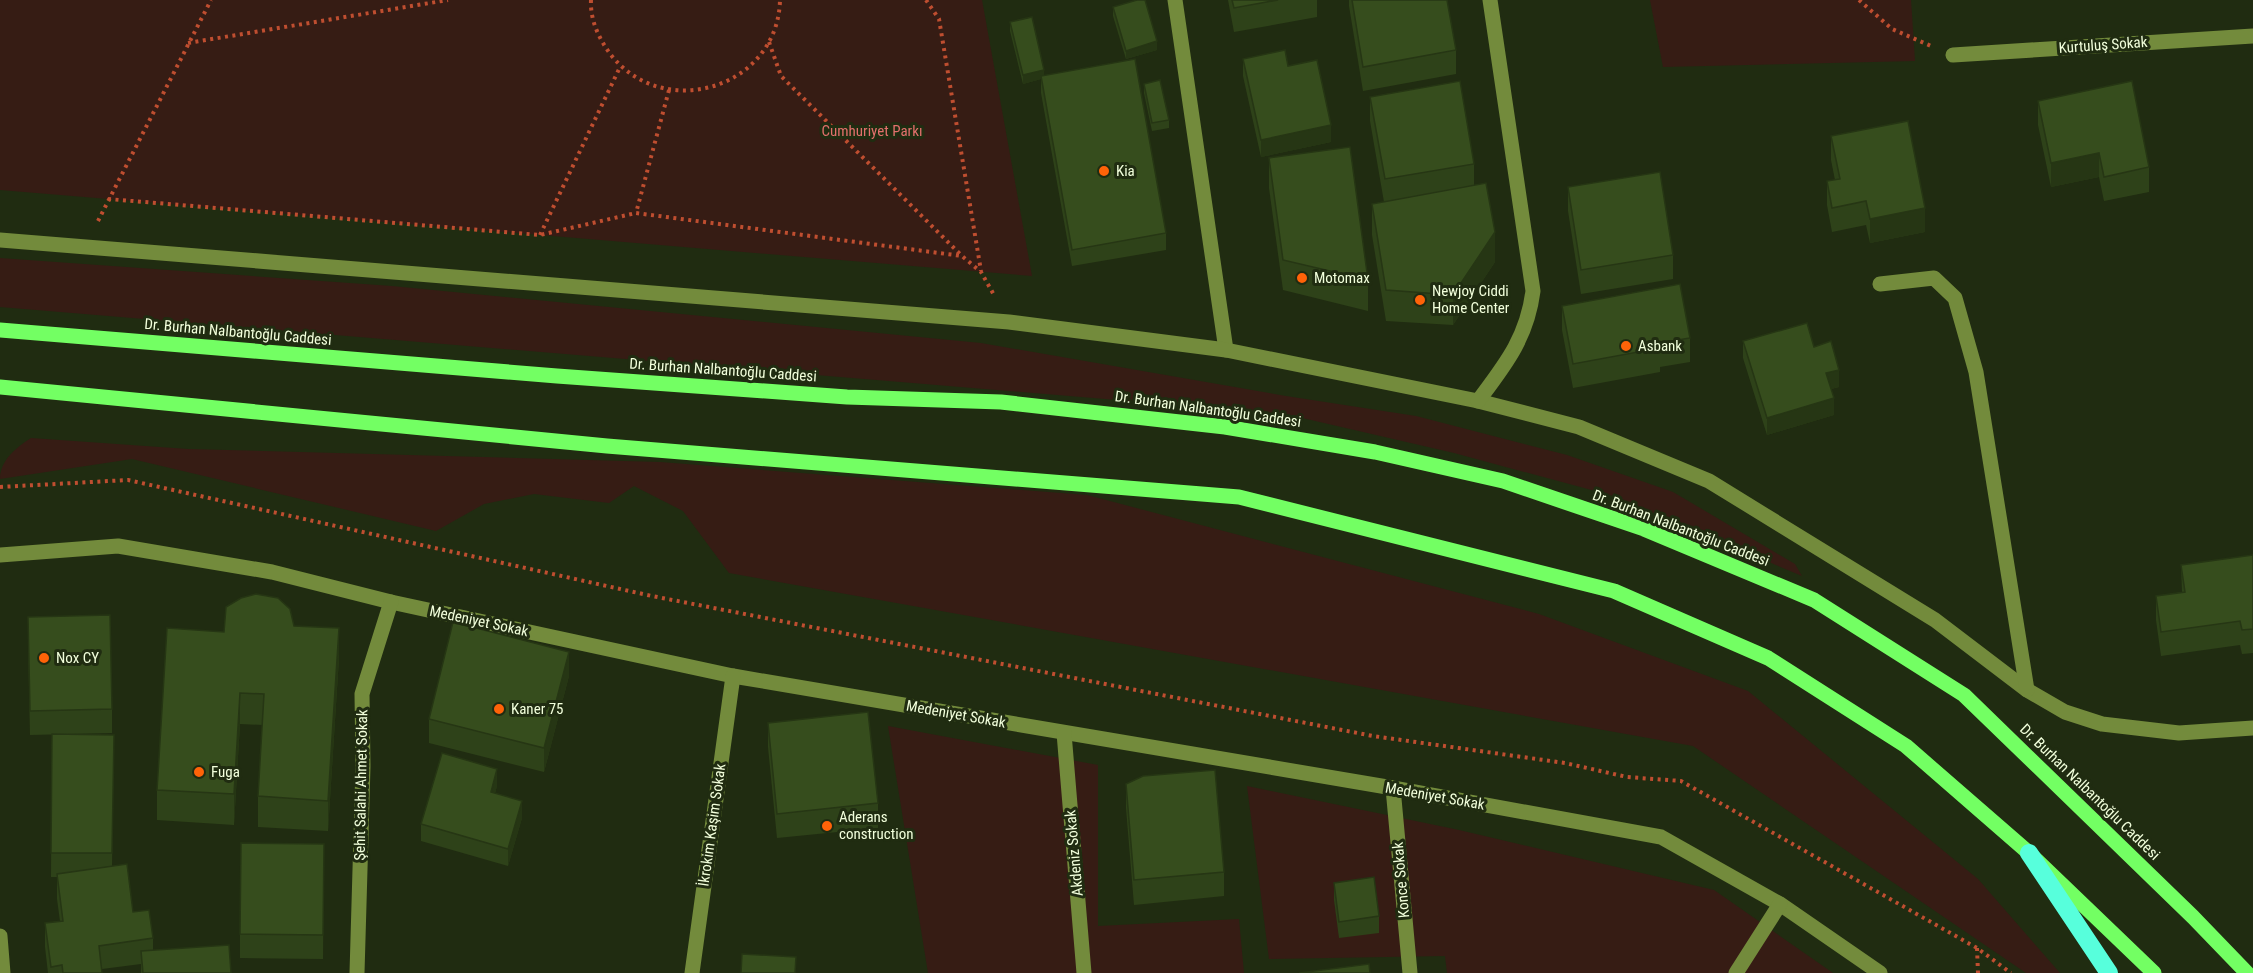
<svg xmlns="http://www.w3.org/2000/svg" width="2253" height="973" font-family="'Roboto Condensed',sans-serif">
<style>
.green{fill:#361c14}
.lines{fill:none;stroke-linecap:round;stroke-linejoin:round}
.path{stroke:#bf4e30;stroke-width:4;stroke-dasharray:3 4.5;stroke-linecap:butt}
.minor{stroke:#738b3c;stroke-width:15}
.major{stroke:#73ff63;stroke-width:15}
.highway{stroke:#57ffdc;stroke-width:18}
.wall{fill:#2e4219}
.shaded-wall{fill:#263614}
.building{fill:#364d1d;stroke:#263614;stroke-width:1.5}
.poi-dot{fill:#ff6308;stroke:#202c11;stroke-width:2}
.labels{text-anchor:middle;stroke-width:6;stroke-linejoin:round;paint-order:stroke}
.street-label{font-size:15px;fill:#f2ffdc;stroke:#202c11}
.park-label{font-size:15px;fill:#e3706d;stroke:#202c11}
.poi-label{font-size:15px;fill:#f2ffdc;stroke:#202c11;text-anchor:start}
</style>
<rect width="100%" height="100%" fill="#202c11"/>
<!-- green -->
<g class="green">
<polygon points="0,0 982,0 1032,276 0,190"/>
<polygon points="1650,0 1911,0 1915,61 1663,67"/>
<polygon points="0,258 392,286 981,343 1286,396 1416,416 1567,455 1673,492 1795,564 1802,576 1610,495 1454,453 1285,414 0,307"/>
<path d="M31 438 188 449 660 462 1087 495 1539 614 1748 691 1978 879 2060 973H2026L1693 746 729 573 683 511 634 486 609 503 534 494 484 504 436 531 132 459 0 479C0 460 17 447 31 438Z"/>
<polygon points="888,726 1098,765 1098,926 1239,919 1244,973 928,973"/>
<polygon points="1247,786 1459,830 1714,890 1833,973 1447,973 1445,956 1269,959"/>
</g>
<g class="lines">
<!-- path -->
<g class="path">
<path d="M591 0C590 20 599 39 611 55 665 123 778 87 780 0"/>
<polyline points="926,0 939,19 981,271"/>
<polyline points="1859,0 1892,29 1931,46"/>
<polyline points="769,42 781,76 962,256 981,272 994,295"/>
<polyline points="188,43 448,0"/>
<polyline points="669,90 636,213 962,256"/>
<polyline points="108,199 540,235 636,213"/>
<polyline points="98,221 211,0"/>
<polyline points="540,235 620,67"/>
<polyline points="0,487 128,480 652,596 1373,736 1565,763 1627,777 1681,781 1977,948 2011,973"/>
<polyline points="1977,948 1978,973"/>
</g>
<!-- minor -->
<g class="minor">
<polyline points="1175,0 1226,350"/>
<polyline points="1953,55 2253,36"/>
<polyline points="0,240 1009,322 1226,350 1478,401 1579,427 1709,481 1935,620 2027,690 2065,712 2102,724 2179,733 2253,728"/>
<polyline points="1880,284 1934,278 1955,298 1976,372 2027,690"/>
<path d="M1478 401C1505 365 1527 338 1533 291L1490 0"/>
<polyline points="0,555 118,546 272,572 391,602 733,676 1393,788 1661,837 1780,904 1880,973"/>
<polyline points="1064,733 1084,973"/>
<polyline points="1393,788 1410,973"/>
<polyline points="0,936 3,973"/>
<polyline points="357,973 363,766 362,694 391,602"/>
<polyline points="692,973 733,676"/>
<polyline points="1736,973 1780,904"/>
</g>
<!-- major -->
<g class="major">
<polyline points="0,330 557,376 847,397 1001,402 1225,427 1375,452 1503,481 1644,529 1814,600 1964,695 2193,917 2247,973"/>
<polyline points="0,387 607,446 1239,497 1614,591 1768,658 1906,746 2029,853 2154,973"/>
</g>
<!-- highway -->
<polyline class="highway" points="2029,853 2109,973"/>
</g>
<!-- wall -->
<g class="wall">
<polygon points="1228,0 1317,0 1317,17 1234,32"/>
<polygon points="1349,0 1447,0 1456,50 1456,74 1363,91 1349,6"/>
<polygon points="1113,7 1157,50 1126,59 1113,16"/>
<polygon points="1010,22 1044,76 1166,233 1166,250 1072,266 1041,93 1041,79 1023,84 1010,31"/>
<polygon points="1243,59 1288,66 1331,142 1261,157 1243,76"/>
<polygon points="1144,84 1169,120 1169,128 1152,131 1144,93"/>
<polygon points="1370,97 1474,164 1474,185 1495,262 1453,325 1386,321 1372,235 1372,204 1384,202 1370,121"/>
<polygon points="2038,101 2149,167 2149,192 2104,201 2099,177 2051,187 2038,125"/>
<polygon points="1831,136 1925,232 1870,243 1866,225 1832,232 1827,205 1827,181 1835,180 1831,160"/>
<polygon points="1269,158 1368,280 1368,311 1283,290 1269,188"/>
<polygon points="1568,187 1673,255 1673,279 1581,294 1568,211"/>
<polygon points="1562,306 1690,338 1690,362 1660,367 1660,372 1573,388 1562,330"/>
<polygon points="1743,341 1814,347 1839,387 1831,389 1834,415 1767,435 1743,358"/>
<polygon points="2253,555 2253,653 2242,654 2240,645 2161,656 2156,620 2156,596 2182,592 2181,565"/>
<polygon points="294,626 339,658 328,831 258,827 258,796 263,725 240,724 234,825 157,820 157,790 224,632"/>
<polygon points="28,641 112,709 112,733 30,735"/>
<polygon points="569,676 544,772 429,743 429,719"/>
<polygon points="768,723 878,803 878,828 777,838 768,747"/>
<polygon points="52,734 114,735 112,866 133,912 153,938 153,950 231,973 141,973 141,964 102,969 102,973 48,973 45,947 45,923 60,921 57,899 57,877 51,877"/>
<polygon points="1126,784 1224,872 1224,896 1134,905 1126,808"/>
<polygon points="497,786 495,793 522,818 508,866 421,841 421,824"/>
<polygon points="324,844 323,959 240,958 240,934"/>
<polygon points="1334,883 1379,916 1379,933 1339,938 1334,900"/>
</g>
<!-- shaded-wall -->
<g class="shaded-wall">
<polygon points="1157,41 1157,50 1126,59 1126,51"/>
<polygon points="1044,70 1044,78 1041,76 1041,79 1023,84 1023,75"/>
<polygon points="1331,125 1331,142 1261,157 1261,140"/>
<polygon points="2099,153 2099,177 2051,187 2051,163"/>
<polygon points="1925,208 1925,232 1870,243 1870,219"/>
<polygon points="1495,232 1495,262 1453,325 1453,295"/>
<polygon points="1839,370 1839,387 1826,390 1826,373"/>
<polygon points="1834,398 1834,415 1767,435 1767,418"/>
<polygon points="339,628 339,658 328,831 328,801"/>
<polygon points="569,652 569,676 544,772 544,748"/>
<polygon points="240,693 240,724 234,825 234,794"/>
<polygon points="497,769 497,786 491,809 491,792"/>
<polygon points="522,801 522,818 508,866 508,849"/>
</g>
<!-- building -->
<g class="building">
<polygon points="1137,0 1145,0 1157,41 1126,51 1113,7"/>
<polygon points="1232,0 1278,0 1234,8"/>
<polygon points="1352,0 1447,0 1456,50 1363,67"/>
<polygon points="1032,17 1044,70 1023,75 1010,22"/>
<polygon points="1285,50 1288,66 1317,60 1331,125 1261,140 1243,59"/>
<polygon points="1135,59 1166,233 1072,250 1041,76"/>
<polygon points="1160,80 1169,120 1152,123 1144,84"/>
<polygon points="1460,81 1474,164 1385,179 1370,97"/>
<polygon points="2132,81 2149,167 2104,177 2099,153 2051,163 2038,101"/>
<polygon points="1908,121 1925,208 1870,219 1866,201 1832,208 1827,181 1840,179 1831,136"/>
<polygon points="1350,147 1368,280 1283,260 1269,158"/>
<polygon points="1660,172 1673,255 1581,270 1568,187"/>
<polygon points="1486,183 1495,232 1453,295 1386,290 1372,204"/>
<polygon points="1680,284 1690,338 1659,343 1660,348 1573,364 1562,306"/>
<polygon points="1807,323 1814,347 1831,341 1839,370 1826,373 1834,398 1767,418 1743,341"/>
<polygon points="2253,555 2253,629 2242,630 2240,621 2161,632 2156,596 2185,592 2181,565"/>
<polygon points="256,594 278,598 290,609 294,626 339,628 328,801 258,796 264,694 240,693 234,794 157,790 167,628 224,632 226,607 241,598"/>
<polygon points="110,615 112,709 30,711 28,617"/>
<polygon points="453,622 569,652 544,748 429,719"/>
<polygon points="868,712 878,803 777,814 768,723"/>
<polygon points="52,734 114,735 112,853 51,853"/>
<polygon points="442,753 497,769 491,792 522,801 508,849 421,824"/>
<polygon points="1215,770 1224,872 1134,880 1126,784 1143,776"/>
<polygon points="241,843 324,844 323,935 240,934"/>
<polygon points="127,864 133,912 149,910 153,938 99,946 102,973 63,973 62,965 51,967 45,923 63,921 57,874"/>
<polygon points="1374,877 1379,916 1339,922 1334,883"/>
<polygon points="229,945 231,973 143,973 141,951"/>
<polygon points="742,954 796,957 795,973 741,973"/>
<polygon points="1369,964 1370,973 1299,973"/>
</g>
<!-- markers -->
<g class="poi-dot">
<circle cx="1104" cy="171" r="6"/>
<circle cx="1302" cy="278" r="6"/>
<circle cx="1420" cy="300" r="6"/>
<circle cx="1626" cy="346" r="6"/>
<circle cx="44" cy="658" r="6"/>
<circle cx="499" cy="709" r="6"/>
<circle cx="199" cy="772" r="6"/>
<circle cx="827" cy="826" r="6"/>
</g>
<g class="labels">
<!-- street labels -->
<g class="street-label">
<text transform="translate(2103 45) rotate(-4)" y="5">Kurtuluş Sokak</text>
<text transform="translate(238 332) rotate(5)" y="5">Dr. Burhan Nalbantoğlu Caddesi</text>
<text transform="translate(723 370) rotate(4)" y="5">Dr. Burhan Nalbantoğlu Caddesi</text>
<text transform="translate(1208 409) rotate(8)" y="5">Dr. Burhan Nalbantoğlu Caddesi</text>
<text transform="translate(1681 528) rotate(21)" y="5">Dr. Burhan Nalbantoğlu Caddesi</text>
<text transform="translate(479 621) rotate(12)" y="5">Medeniyet Sokak</text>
<text transform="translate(956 714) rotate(10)" y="5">Medeniyet Sokak</text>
<text transform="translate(361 785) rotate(-89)" y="5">Şehit Salahi Ahmet Sokak</text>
<text transform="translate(2090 792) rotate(44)" y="5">Dr. Burhan Nalbantoğlu Caddesi</text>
<text transform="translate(1435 796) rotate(10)" y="5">Medeniyet Sokak</text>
<text transform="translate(712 825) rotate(-82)" y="5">İkrokim Kaşim Sokak</text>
<text transform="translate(1074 853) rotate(-95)" y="5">Akdeniz Sokak</text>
<text transform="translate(1401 880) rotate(-95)" y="5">Konce Sokak</text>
</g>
<!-- park labels -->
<g class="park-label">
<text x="872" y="136">Cumhuriyet Parkı</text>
</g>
<!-- poi labels -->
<g class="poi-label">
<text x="1116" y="176">Kia</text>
<text x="1314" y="283">Motomax</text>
<text x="1432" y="296">Newjoy Ciddi<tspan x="1432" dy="17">Home Center</tspan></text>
<text x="1638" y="351">Asbank</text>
<text x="56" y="663">Nox CY</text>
<text x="511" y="714">Kaner 75</text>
<text x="211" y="777">Fuga</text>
<text x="839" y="822">Aderans<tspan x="839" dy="17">construction</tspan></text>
</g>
</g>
</svg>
